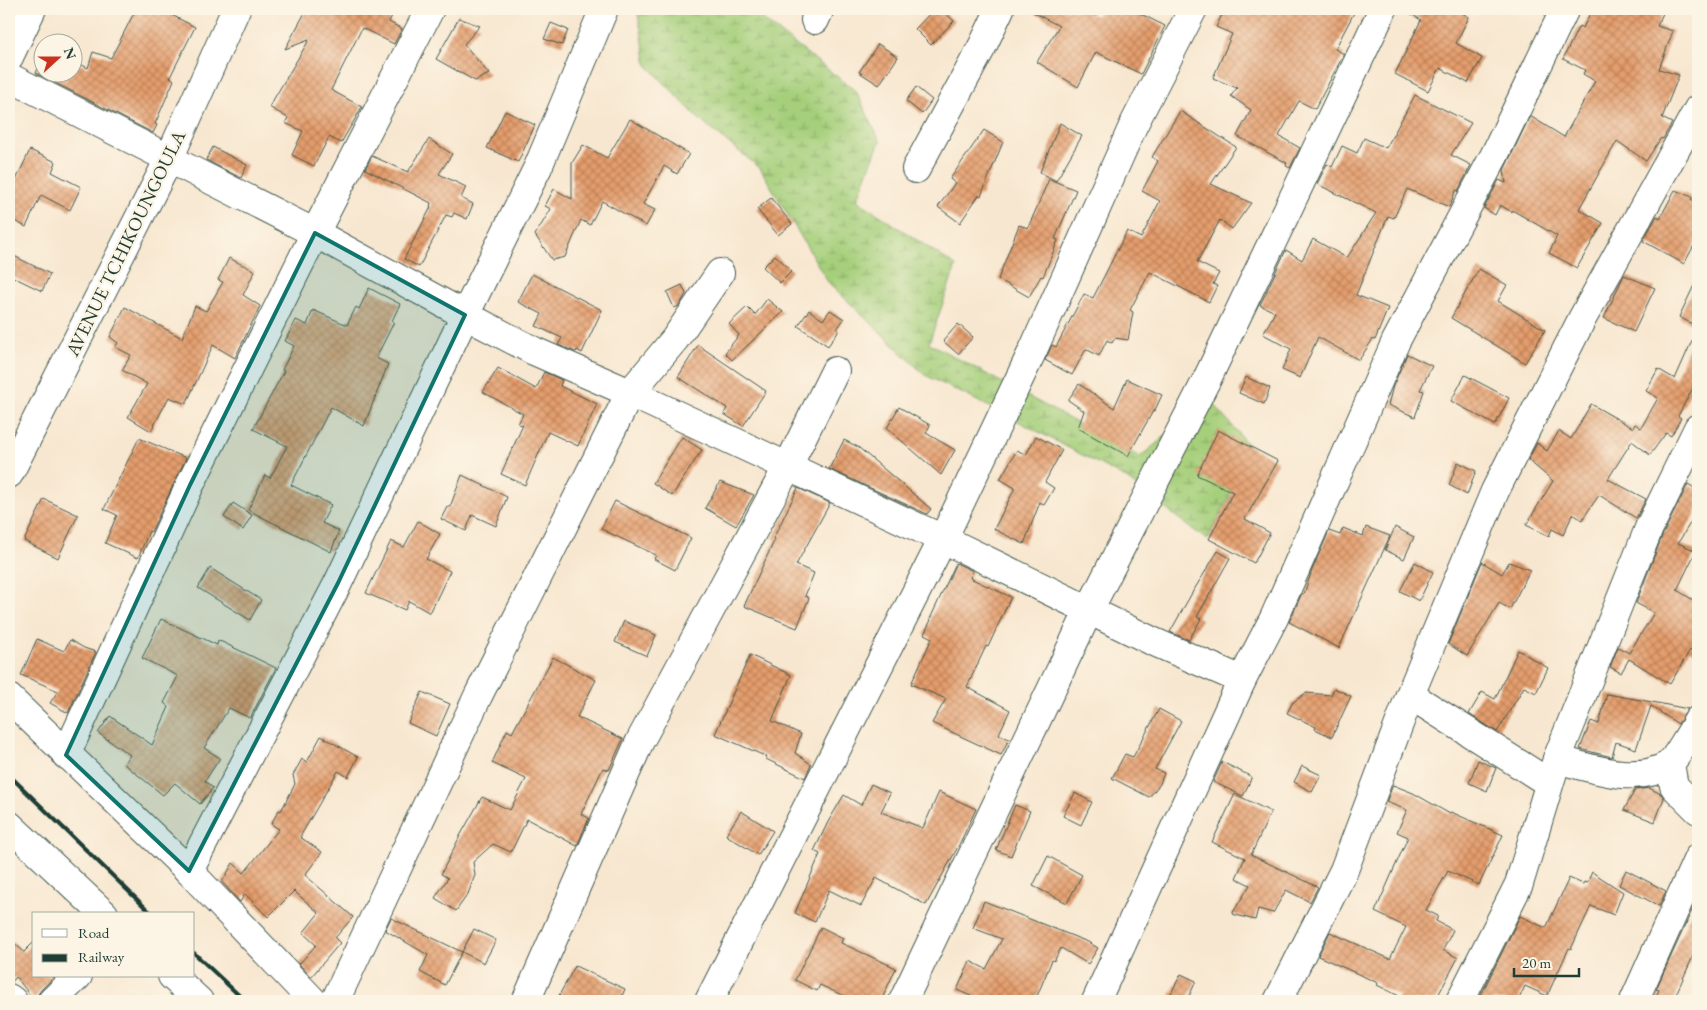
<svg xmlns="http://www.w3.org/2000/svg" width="1707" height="1010" font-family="'EB Garamond',serif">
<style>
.wetland{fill:url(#wetland-marsh);stroke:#628657}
.building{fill:url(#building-cross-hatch)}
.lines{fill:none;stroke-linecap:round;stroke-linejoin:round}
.minor-casing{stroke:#40564b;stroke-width:30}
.minor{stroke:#fff;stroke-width:28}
.rail{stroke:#1f3d34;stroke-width:4}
.marked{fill:#0f766e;fill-opacity:0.2;stroke:#0f766e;stroke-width:4;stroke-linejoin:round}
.labels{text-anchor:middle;stroke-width:5;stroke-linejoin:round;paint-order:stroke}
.street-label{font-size:19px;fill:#1f3d34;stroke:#fcf5e5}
</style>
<defs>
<pattern id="wetland-marsh" width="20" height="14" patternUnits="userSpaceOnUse" patternTransform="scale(1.25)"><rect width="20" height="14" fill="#a5cf7a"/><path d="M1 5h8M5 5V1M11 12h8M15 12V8" fill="none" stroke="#86a965"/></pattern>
<pattern id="building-cross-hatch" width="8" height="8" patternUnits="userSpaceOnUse" patternTransform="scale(1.25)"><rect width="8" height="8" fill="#e59d6c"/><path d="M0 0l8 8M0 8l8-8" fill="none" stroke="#b9815a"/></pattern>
</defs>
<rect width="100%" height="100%" fill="#fcf5e5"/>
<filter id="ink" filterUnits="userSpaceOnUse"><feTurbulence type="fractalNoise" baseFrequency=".02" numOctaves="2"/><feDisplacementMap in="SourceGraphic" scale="10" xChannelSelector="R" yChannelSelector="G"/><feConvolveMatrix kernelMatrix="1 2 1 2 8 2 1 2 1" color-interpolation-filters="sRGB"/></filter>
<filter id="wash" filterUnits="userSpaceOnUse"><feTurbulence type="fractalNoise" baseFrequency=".0096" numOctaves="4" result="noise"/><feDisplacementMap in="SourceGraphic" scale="20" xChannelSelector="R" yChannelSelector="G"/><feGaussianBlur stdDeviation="1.12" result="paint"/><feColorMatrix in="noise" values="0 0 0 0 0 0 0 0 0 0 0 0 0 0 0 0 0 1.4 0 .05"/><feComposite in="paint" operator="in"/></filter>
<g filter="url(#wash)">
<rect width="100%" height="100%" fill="#f8e7d0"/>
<!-- wetland -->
<polygon class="wetland" points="637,9 767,9 763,20 856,91 880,141 857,200 956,266 929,343 1140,457 1210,399 1253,451 1207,540 1124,477 1012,418 925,375 828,282 760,168 702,122 647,65"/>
<g id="blocks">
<!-- building -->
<g class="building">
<polygon points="136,9 160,9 195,27 170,77 174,80 155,124 157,125 153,133 36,73 42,60 42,72 72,72 72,60 88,68 93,52 111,58"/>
<polygon points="307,9 395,9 389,22 402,29 394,44 362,28 331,90 362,107 341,143 329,137 314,166 292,155 303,131 285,123 288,118 269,107 309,40 285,49"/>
<polygon points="934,9 941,9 954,21 931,45 915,29"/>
<polygon points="1027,9 1083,9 1096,16 1100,9 1131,9 1165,26 1141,74 1096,52 1078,87 1037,62 1059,26"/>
<polygon points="1225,9 1356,9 1335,49 1344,54 1315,109 1299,101 1279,136 1300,148 1290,168 1286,166 1287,163 1237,136 1251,110 1231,96 1237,88 1213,78 1232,34 1216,27"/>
<polygon points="1403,9 1455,9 1469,17 1456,43 1482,58 1468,83 1440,68 1428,91 1395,74 1421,20"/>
<polygon points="1592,9 1665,9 1657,26 1673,31 1659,69 1679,75 1662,118 1672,123 1663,139 1661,138 1646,161 1617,141 1579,209 1603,223 1577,268 1549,253 1557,236 1512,210 1512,212 1500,205 1495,215 1484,208 1499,180 1506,183 1504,170 1530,116 1564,137 1595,81 1583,74 1585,70 1563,59 1579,26 1583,28"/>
<polygon points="459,18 480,26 464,44 489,74 475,81 436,59"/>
<polygon points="551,23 568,30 562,45 544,39"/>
<polygon points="878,44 898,57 879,85 859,72"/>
<polygon points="916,87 932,100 922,114 906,101"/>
<polygon points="1415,95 1471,123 1451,155 1471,165 1458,191 1456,190 1449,207 1407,189 1394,218 1388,216 1356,295 1388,308 1375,340 1373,339 1359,360 1318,337 1300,378 1282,370 1291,349 1263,334 1275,312 1260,305 1286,250 1302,260 1313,239 1347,258 1376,213 1317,184 1327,164 1332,167 1342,146 1357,153 1364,138 1386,148"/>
<polygon points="505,111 535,125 518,162 487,148"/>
<polygon points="1180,111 1236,147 1211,184 1251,203 1232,229 1220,220 1197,262 1219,273 1213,284 1217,286 1209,302 1150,272 1130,310 1133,312 1128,340 1115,338 1112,343 1107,340 1099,356 1086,349 1072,375 1045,360 1052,345 1056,347 1084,294 1093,298 1127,231 1141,238 1160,201 1142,191 1158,161 1152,157"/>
<polygon points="630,119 689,154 677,174 664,166 643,204 655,210 646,226 602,201 590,225 581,220 565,257 552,260 535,235 551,209 545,206 554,189 572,199 572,163 583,145 607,158"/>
<polygon points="1060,123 1082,136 1056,181 1040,172"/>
<polygon points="984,130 1003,142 981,196 979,195 960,223 938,207 955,183 950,179"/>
<polygon points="429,139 452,154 439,174 466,187 461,198 473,204 467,219 454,213 452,217 446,215 419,267 404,259 431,207 430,207 431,203 365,169 372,156 408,172"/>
<polygon points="213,147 247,165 241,178 206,160"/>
<polygon points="30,150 56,162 52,172 81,187 70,210 41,195 26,227 9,218 9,195"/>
<polygon points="1049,179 1076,190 1055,239 1058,240 1043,277 1041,276 1029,297 998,279 1019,225 1028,228"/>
<polygon points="1675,190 1692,197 1691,199 1698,204 1698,238 1684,264 1643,241 1657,216 1660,218"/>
<polygon points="771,198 792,224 778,235 757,209"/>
<polygon points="775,255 792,271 780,283 763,267"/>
<polygon points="14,256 50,274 42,291 9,275 9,267"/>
<polygon points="229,258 255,271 243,295 260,306 235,358 213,345 186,404 169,397 151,431 128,417 147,384 122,370 131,355 115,347 118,343 110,337 125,307 182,338 195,306 206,311 223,282 218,280"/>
<polygon points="1479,269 1507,285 1498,301 1545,330 1525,363 1451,318"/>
<polygon points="532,274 602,310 582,353 577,350 576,352 558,345 562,338 536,326 542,314 518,302"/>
<polygon points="1624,275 1655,288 1634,332 1604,318"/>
<polygon points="1698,277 1698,327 1679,317"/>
<polygon points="682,285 686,294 679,306 674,308 667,292"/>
<polygon points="369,288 400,304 392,321 394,322 376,358 388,364 364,426 331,407 291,485 331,505 322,523 339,531 331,552 248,510 265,475 270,478 287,446 253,429 284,371 282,370 294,346 285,341 296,320 307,325 313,310 347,325 356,307 359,309"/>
<polygon points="767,299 783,312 732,360 725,353 739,335 729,324 747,307 755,315"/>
<polygon points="809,310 823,320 830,310 844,319 837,329 839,330 828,346 798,326"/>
<polygon points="958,324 973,337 958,354 943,341"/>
<polygon points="1698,327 1698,378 1678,416 1681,418 1671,436 1666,433 1650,455 1632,441 1608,479 1646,499 1636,518 1599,495 1582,520 1573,514 1563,535 1552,529 1549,536 1526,525 1553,481 1528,460 1537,443 1547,451 1559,431 1571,439 1591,404 1633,428 1635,424 1641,428 1658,398 1646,391 1658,369 1675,379"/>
<polygon points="698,345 766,391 743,426 724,414 727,408 678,377"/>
<polygon points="1407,354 1432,366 1420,390 1424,391 1415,417 1388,405 1393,386"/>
<polygon points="498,368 536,389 544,372 562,380 560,386 597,404 578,446 548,432 525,485 501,474 523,425 518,424 523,414 483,392"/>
<polygon points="1465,375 1509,398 1495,425 1451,401"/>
<polygon points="1246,377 1270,388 1264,404 1239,393"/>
<polygon points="1127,379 1162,395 1154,412 1153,411 1128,456 1078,428 1084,411 1068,400 1079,384 1114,408"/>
<polygon points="899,407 930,425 926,433 955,450 941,475 887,428"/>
<polygon points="1218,430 1278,461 1245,519 1270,533 1254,563 1209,539 1233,492 1197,475"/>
<polygon points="1036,436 1062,450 1045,482 1054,488 1044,505 1040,502 1024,544 994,529 1015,488 1000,479 1017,450 1026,455"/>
<polygon points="682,437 702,450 672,496 653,483"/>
<polygon points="139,438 186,458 151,532 149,531 138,558 105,543 117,515 104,509"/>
<polygon points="844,440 858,447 931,509 927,514 829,469"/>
<polygon points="1458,462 1476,471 1467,495 1449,485"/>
<polygon points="462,475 507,497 496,526 472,515 466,531 441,519 447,507 450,507"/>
<polygon points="720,482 754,495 736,526 705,508"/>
<polygon points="1688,484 1698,490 1698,510 1678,543 1696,551 1677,590 1698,603 1698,655 1690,650 1670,684 1629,659 1621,673 1610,667 1618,647 1629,653 1654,613 1636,603 1663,534"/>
<polygon points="798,488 830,503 796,565 814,573 805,596 809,598 797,628 744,606 775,539 773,539"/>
<polygon points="44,499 78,515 58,558 24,541"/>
<polygon points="615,501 691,538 675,570 654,559 656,555 601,529"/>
<polygon points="233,503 252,515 243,530 224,517"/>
<polygon points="418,521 440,534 426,559 450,571 430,613 409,601 405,610 366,593 391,541 404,547"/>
<polygon points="1366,527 1390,536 1339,648 1289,622 1302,593 1304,594 1312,570 1329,531 1340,535 1343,528 1363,536"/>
<polygon points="1395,527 1414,537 1404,559 1385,550"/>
<polygon points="1218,551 1230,558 1197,617 1201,619 1189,640 1170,632 1192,593"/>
<polygon points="1415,562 1433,572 1419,601 1400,591"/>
<polygon points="1482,562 1502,574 1509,562 1530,570 1510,609 1499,603 1467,656 1448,644"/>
<polygon points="956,563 973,571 970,578 1011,597 988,647 986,646 967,687 1010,710 999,734 1009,739 1001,755 932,723 946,699 911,684 932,638 924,634 931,620 930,619"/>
<polygon points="210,568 261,600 250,620 198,588"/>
<polygon points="161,619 217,645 218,641 222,642 276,668 250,718 229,708 204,748 220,758 205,781 213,788 200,804 175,783 163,795 124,764 130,755 98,733 110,716 152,745 169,707 164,703 178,676 142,658"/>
<polygon points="624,621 656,635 647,656 615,642"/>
<polygon points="37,639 64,651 70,640 84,648 96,652 68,713 50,703 58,691 21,675"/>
<polygon points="1518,650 1548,668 1536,693 1524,687 1497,732 1469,714 1482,692 1495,699"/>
<polygon points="750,655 791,675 772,721 801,734 795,753 811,764 805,778 766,759 767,757 715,734"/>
<polygon points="553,657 596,680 577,717 623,739 609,770 603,768 581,814 589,818 577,846 527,819 511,852 493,844 473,862 475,875 468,894 456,911 435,898 448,878 441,874 460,836 482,797 510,810 526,779 492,763 507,730 512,733"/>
<polygon points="1334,688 1351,696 1332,737 1315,729 1316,727 1287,713 1293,702 1306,693 1331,695"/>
<polygon points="422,692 450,704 436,736 408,723"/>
<polygon points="1607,694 1652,702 1688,709 1678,724 1651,706 1636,749 1616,742 1612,757 1580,749 1591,721 1599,724"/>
<polygon points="1159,709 1181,721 1155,769 1164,773 1160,784 1149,797 1112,778 1125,754 1133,757"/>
<polygon points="321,736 358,757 348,777 338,771 300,837 322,852 305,875 353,917 335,938 340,943 311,977 299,964 316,945 303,933 319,913 294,891 268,917 245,894 240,902 222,882 233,863 244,873 279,829 271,824 279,810 281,811 295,784 293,775 302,759 307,762"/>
<polygon points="1478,760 1496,768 1487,791 1469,783"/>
<polygon points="1222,762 1252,777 1243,796 1213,782"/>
<polygon points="1302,766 1321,775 1312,792 1294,782"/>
<polygon points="871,784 890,793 881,812 923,828 939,792 976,809 959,845 926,905 876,878 861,906 829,890 815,922 795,913 820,854 814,851 828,822 844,795 861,805"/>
<polygon points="1393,785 1413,793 1450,814 1451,812 1503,835 1479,885 1448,871 1426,910 1438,916 1436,921 1453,930 1443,950 1458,958 1435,1001 1397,1001 1399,996 1377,985 1378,983 1318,956 1330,932 1390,959 1406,927 1375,912 1408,837 1397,832 1407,810 1386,802"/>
<polygon points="1649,788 1661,794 1664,798 1655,822 1624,810 1635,790"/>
<polygon points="1075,793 1092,802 1081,825 1063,816"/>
<polygon points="1235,794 1271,812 1251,855 1318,887 1310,902 1286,890 1273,913 1258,909 1255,920 1232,914 1250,885 1236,878 1245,858 1212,842"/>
<polygon points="1015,805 1030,811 1011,856 996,850"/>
<polygon points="741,811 773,831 758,855 726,835"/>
<polygon points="1048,856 1082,875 1067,903 1033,886"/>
<polygon points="1626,870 1666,891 1659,906 1619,885"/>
<polygon points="1592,872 1623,892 1614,915 1591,906 1571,949 1569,948 1547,996 1525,986 1518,1001 1478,1001 1520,916 1546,928 1569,878 1583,884 1584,882 1587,883"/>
<polygon points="984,901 1088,942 1098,948 1088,964 1061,948 1054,961 1052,960 1035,1001 982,1001 957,990 970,961 986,969 1002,939 973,928"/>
<polygon points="1694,906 1698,908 1698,945 1673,1001 1654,1001 1659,990 1656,989"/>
<polygon points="391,918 462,952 445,985 420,972 428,955 385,930"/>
<polygon points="821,927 843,938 841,943 896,968 881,1001 855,1001 820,985 817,991 795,980"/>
<polygon points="474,929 496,940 484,963 462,952"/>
<polygon points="9,938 24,952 34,942 34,976 55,976 41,990 34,1000 16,977 11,983 9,983"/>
<polygon points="575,966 625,989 620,1001 556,1001"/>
<polygon points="1181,974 1196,981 1187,1001 1167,1001"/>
</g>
</g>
</g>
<g filter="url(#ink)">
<use href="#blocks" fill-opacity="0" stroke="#40564b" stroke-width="1"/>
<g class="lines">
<defs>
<g id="minor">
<polyline points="815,20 820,9"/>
<polyline points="9,57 32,9"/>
<polyline points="9,77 315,233 465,315 534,351 630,393 943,539 1152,641 1242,680"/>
<polyline points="916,169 983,45 1000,9"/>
<polyline points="9,474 169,159 236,9"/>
<polyline points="1410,695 1549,783"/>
<polyline points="9,698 189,871 313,1001"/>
<polyline points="66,755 190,485 315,233 430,9"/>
<path d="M1557 759C1590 768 1636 785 1668 765 1675 760 1693 729 1698 720"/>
<polyline points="1670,764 1674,786 1698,810"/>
<polyline points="9,825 104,914"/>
<polyline points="189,871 338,583 465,315 538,167 604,9"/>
<polyline points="172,976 199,1001"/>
<polyline points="9,998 13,1001"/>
<polyline points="52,1001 78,976"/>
<polyline points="335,1001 478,696 630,393 675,339 720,273"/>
<polyline points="526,1001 640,741 788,466 835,371"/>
<polyline points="709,1001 943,539 1033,350 1134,124 1193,9"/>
<polyline points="903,1001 1089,610 1207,379 1383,9"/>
<polyline points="1096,1001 1242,680 1274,618 1396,341 1494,156 1565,9"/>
<polyline points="1278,1001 1344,870 1410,695 1495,491 1582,319 1698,109"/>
<polyline points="1460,1001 1519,884 1557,759 1649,528 1698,428"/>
<polyline points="1634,1001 1698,858"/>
</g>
</defs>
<!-- minor casing -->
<use href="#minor" class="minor-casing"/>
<!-- minor -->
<use href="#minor" class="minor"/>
<!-- rail -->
<g class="rail">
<polyline points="9,775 152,914"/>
<polyline points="194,953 245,1001"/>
</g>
</g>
</g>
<!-- marked area -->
<path class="marked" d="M315 233 465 315 338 583 189 871 66 755 190 485Z"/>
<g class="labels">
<!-- street labels -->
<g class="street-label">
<text transform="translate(125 243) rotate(-64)" y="7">AVENUE TCHIKOUNGOULA</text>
</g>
</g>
<!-- margin -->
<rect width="1707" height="1010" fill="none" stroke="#fcf5e5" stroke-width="30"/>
<!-- legend -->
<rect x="32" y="912" width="162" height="65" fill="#fcf5e5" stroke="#a4ab9e"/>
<rect x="42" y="929" width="25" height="8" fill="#ffffff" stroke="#a4ab9e"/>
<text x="78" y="938" font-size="15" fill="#1f3d34">Road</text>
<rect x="42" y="954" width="25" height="8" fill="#1f3d34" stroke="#a4ab9e"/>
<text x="78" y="962" font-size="15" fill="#1f3d34">Railway</text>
<!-- north arrow -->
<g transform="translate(58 58) rotate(69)"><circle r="24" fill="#fcf5e5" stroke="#a4ab9e"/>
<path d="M0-4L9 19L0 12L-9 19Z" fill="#c8321e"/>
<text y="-8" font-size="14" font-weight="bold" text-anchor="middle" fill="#1f3d34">N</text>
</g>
<!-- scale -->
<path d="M1514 968v8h65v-8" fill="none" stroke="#1f3d34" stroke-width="2.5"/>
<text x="1522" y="968" font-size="15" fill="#1f3d34" stroke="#fcf5e5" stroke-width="4" paint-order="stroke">20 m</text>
</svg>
